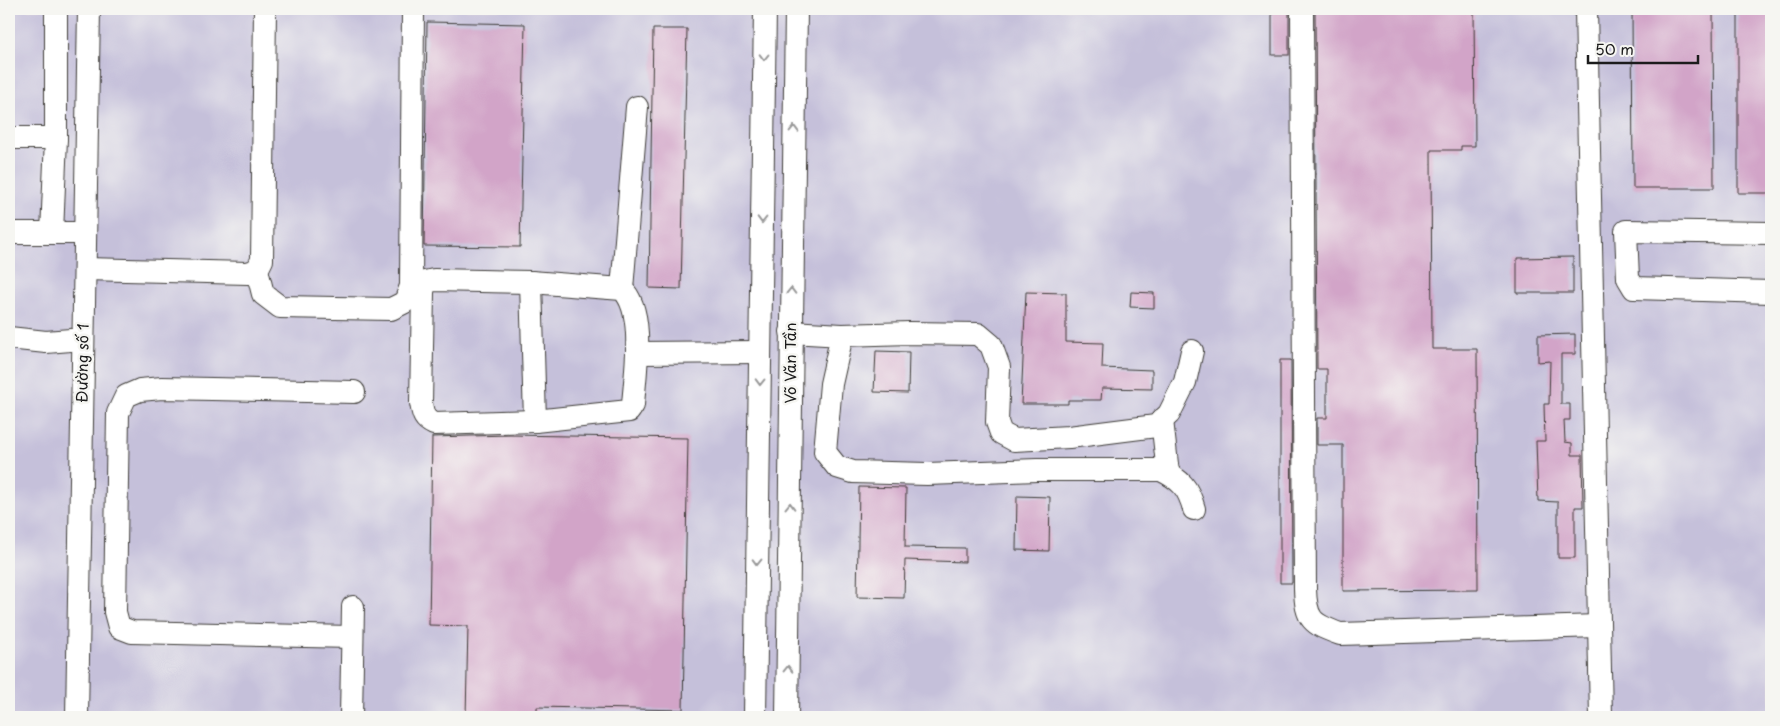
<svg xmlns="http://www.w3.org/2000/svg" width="1780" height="726" font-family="'Playpen Sans',sans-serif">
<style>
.industrial{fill:#c5c0da}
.building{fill:#d2a4c8}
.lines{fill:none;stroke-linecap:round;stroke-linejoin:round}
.minor-casing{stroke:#3c3a36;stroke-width:24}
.minor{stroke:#fff;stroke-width:22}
.oneway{stroke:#999}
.labels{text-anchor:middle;stroke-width:5;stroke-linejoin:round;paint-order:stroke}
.street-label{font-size:15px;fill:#1c1c1c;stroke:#f6f6f2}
</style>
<rect width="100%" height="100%" fill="#f6f6f2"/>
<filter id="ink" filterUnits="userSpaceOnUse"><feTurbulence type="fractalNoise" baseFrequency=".02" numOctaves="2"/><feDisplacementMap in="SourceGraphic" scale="10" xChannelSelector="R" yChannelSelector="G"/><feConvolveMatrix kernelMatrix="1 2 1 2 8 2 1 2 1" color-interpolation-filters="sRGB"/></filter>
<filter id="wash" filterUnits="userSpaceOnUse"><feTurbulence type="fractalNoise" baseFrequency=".0096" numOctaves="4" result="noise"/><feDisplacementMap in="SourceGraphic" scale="20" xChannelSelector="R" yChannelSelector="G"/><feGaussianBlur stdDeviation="1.12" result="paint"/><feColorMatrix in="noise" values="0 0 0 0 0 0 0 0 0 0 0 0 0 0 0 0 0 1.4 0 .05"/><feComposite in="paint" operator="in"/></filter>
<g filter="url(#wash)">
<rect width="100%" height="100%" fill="#f3e3cc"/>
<!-- industrial -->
<rect class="industrial" x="9" y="9" width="1762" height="708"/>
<g id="blocks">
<!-- building -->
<g class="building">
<rect x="1272" y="9" width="17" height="46"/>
<polygon points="1315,9 1474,9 1475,146 1461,146 1461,150 1431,150 1432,349 1477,349 1478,590 1343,591 1343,445 1317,445 1317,418 1327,418 1327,369 1317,369"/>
<polygon points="1632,9 1713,9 1714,188 1633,188"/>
<rect x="1738" y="9" width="33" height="184"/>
<polygon points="427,22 525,24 520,247 424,246"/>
<polygon points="653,29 687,29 681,289 649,288"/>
<polygon points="1573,257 1573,293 1517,293 1517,258"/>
<polygon points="1026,292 1066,293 1066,342 1103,343 1102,368 1152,370 1152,389 1102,388 1101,400 1068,400 1068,404 1021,404"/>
<polygon points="1131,292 1154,293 1154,308 1130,307"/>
<polygon points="1575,334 1575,354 1561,354 1561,404 1570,404 1570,420 1564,420 1565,442 1572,443 1572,455 1582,455 1583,507 1575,507 1575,558 1558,558 1558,502 1538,501 1536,441 1545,441 1544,404 1549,404 1550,361 1538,362 1538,335"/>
<polygon points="876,351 909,352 908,393 874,392"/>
<polygon points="1280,360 1291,360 1292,583 1280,583"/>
<polygon points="510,435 688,438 683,710 537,707 537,717 466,717 468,626 429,625 432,437"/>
<polygon points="859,487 906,488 905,547 965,548 965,562 905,560 904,598 857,597"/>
<polygon points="1017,496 1050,497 1049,551 1016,550"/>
</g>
</g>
</g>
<g filter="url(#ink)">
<use href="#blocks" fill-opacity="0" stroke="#3c3a36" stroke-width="1"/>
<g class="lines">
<defs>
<g id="minor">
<path d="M1302 9 1305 589C1306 620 1312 624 1340 634L1598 626"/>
<polyline points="1586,9 1601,717"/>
<polyline points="9,138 56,138"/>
<polyline points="9,233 85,233"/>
<polyline points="52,233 56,138 56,9"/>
<polyline points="1771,233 1626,231 1628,278 1634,288 1771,292"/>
<polyline points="85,269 248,273 257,270 262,260 265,9"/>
<polyline points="257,270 263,294 280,307 391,309 405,302 411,286 413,9"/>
<polyline points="531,282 535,421"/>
<path d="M622 289 531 282 434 280 425 282 423 292 421 403C423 414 423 419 434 424L535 421 629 411 633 405C635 375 646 311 622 289L637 107"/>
<polyline points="791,332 842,335 910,333 978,334 991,345 999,367 997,422 1001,433 1014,440 1069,437 1156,426 1169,414 1185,382 1192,351"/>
<path d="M842 335 831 384 825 452 837 467 853 472 927 474 1037 470H1161C1181 480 1188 487 1194 509"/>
<polyline points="9,338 46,342 83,339"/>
<polyline points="637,353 760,352"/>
<polyline points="1162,420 1168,473"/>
<polyline points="352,637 132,632 119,627 115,612 118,413 126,396 140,390 162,388 354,392"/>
<polyline points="77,717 89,9"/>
<polyline points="351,717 353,607"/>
<polyline points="755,717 765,9"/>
<polyline points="787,717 796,9"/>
</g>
</defs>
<!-- minor casing -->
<use href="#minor" class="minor-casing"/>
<!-- minor -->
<use href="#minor" class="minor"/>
</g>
<!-- one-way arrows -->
<defs><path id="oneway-chevron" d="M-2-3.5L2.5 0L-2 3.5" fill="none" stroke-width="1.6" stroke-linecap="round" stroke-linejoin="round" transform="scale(1.25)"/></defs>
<g class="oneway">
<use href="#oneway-chevron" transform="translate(764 57) rotate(91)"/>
<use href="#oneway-chevron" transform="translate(794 129) rotate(-89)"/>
<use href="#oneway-chevron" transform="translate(762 220) rotate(91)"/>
<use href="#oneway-chevron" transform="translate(791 291) rotate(-89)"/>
<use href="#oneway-chevron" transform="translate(760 382) rotate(91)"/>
<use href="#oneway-chevron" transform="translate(790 506) rotate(-89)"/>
<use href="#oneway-chevron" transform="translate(757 562) rotate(91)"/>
<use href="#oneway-chevron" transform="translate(788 669) rotate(-89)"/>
</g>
</g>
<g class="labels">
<!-- street labels -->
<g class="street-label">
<text transform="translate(83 363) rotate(-89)" y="5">Đường số 1</text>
<text transform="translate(791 363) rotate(-90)" y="5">Võ Văn Tần</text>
</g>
</g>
<!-- margin -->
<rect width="1780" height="726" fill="none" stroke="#f6f6f2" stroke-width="30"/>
<!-- scale -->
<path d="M1588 55v8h110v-8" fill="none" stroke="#1c1c1c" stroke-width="2.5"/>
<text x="1595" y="55" font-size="15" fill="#1c1c1c" stroke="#f6f6f2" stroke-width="4" paint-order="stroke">50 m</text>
</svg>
